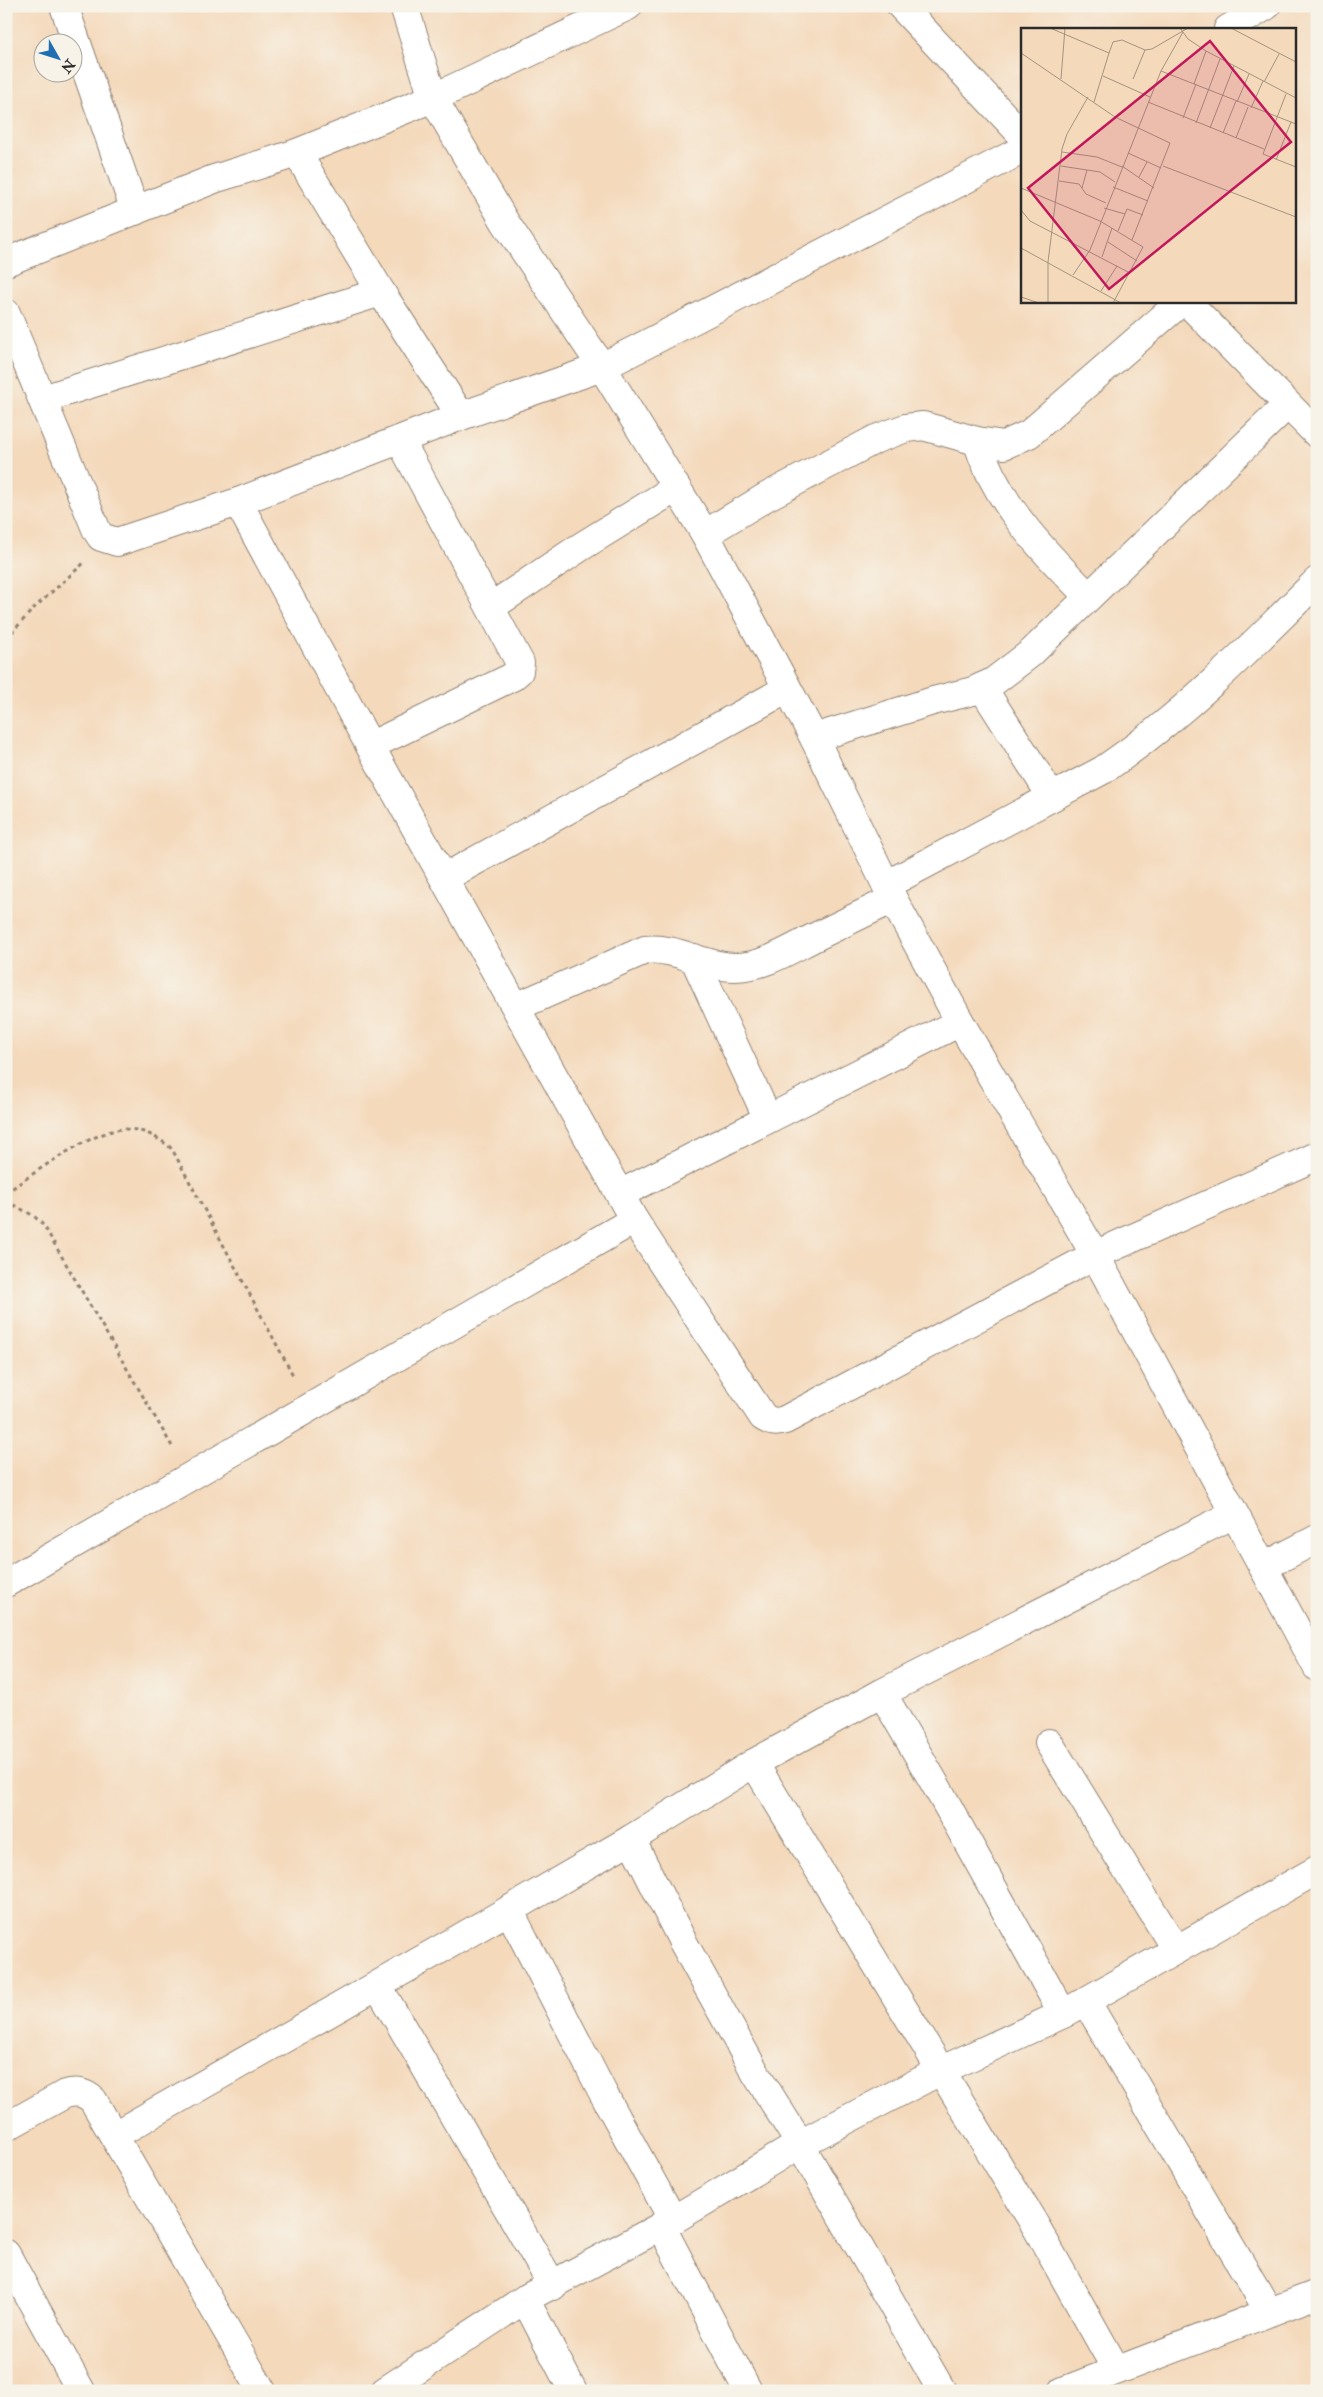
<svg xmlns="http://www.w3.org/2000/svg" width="1323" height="2397" font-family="'IM FELL Double Pica',serif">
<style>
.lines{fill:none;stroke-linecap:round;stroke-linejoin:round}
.minor-casing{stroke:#908273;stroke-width:30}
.path{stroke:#908273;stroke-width:3;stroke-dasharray:4 4;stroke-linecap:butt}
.minor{stroke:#fff;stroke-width:28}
.inset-road{fill:none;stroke:#a49381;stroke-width:1}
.view{fill:#c2185b;fill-opacity:0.15;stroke:#c2185b;stroke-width:2.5}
.inset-edge{fill:none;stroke:#2b2b2b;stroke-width:2.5}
</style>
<rect width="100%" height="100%" fill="#f7f3e8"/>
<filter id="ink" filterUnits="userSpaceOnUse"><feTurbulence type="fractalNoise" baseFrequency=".02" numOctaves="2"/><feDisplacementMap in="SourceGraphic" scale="10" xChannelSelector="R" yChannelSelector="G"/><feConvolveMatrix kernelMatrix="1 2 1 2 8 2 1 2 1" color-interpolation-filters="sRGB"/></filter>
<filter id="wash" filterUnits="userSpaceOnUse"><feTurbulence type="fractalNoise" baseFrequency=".0096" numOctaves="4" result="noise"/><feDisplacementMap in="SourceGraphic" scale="20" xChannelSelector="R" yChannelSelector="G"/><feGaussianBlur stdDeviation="1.12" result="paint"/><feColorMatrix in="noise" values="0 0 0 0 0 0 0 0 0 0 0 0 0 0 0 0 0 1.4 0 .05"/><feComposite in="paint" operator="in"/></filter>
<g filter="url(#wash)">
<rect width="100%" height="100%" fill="#f4d9bb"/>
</g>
<g filter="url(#ink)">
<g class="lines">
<defs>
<g id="minor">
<polyline points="64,6 135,211"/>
<polyline points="404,6 433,98 505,222 602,367 705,534 814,738 893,899 960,1022 1095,1255 1317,1667"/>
<polyline points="901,6 1022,135"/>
<polyline points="1228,29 1266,6"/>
<polyline points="297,153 381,292 461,416"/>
<polyline points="6,262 214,179 297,153 433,98 628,6"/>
<polyline points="1186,301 1317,434"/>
<polyline points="6,313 97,531 101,537 117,542 238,502 461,416 602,367 1022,150"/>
<polyline points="43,399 381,292"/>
<path d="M977 441C997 504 1042 550 1088 596"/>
<path d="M238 502 370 746 634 1220 763 1417C771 1422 776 1423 785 1420L1095 1255 1317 1156"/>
<polyline points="705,534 766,497 876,439 906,428 923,426 977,441 1004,445 1029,434 1182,301"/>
<polyline points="491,607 579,548 676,488"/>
<polyline points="982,687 1052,797"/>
<polyline points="814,738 933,701 973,691 993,682 1031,653 1287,405"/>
<polyline points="370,746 512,677 519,671 520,663 400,440"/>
<polyline points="444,878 787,689"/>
<path d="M886 885 1103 770C1182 717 1250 648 1317 581"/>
<polyline points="694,958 768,1119"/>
<path d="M516 1007 645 950C676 946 703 967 735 967 763 967 789 950 813 938 840 925 866 912 893 899"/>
<polyline points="620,1194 960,1022"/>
<polyline points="1263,1567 1317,1539"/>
<polyline points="6,1583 634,1220"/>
<polyline points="882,1693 942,1796 1063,2014"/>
<polyline points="1049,1743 1176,1950"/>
<polyline points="754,1763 1035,2225 1116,2369"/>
<polyline points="631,1839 683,1942 755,2072 800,2144 942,2391"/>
<polyline points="509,1910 603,2093 673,2220"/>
<polyline points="378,1986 553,2286"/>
<polyline points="1086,2001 1268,2310"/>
<path d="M6 2127 65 2094C77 2091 84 2092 93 2100L262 2391"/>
<polyline points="115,2135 509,1910 631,1839 754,1763 882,1693 1234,1514"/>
<polyline points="661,2226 748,2391"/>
<polyline points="6,2254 81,2391"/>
<polyline points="525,2299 573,2391"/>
<polyline points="385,2391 525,2299 673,2220 800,2144 940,2071 1063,2014 1317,1870"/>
<polyline points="1063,2391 1317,2294"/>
</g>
</defs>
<!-- minor casing -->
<use href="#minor" class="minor-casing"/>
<!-- path -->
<g class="path">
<polyline points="6,639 33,609 84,563"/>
<path d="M6 1193C32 1174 93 1130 124 1129 143 1129 158 1137 172 1149L294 1377"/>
<polyline points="6,1203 10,1203 34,1216 44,1226 173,1448"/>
</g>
<!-- minor -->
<use href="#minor" class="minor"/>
</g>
</g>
<!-- overview -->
<g transform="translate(1021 28)">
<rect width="275" height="275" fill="#f4d9bb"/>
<path class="inset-road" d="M29 0 88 25 92 14 101 12 124 22 131 21 167 0M159 0 167 11 185 23 275 70M210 0 275 34M0 25 94 89 149 115 111 212M140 43 275 96M82 48 129 69M40 51 44 0M112 51 124 22M243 54 258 26M173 56 185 23M265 66 242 126 275 139M73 74 88 25M127 74 243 121M216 74 228 46M230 80 242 53M162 90 175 56M175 95 199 31M189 100 213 38M202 105 215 73M215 110 227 79M41 124 76 129 101 139M107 125 140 140M255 132 270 94M40 138 79 144 94 154M101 138 133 160M142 138 275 189M118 149 126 134M38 153 58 156 65 166 85 175M92 159 127 173M0 160 79 193 122 219 92 275M61 160 66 142M83 180 104 186M0 182 9 193 109 245M97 203 106 181 122 187M87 214 116 233M0 220 100 275M81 229 91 200M52 247 69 222 140 43 162 4M80 263 96 238M0 269 18 275M27 275V234L41 121 46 106 67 69"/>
<path class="view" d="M189 13 270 114 88 261 7 160Z"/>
<rect width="275" height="275" class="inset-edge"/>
</g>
<!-- margin -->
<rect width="1323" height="2397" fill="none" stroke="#f7f3e8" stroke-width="25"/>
<!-- north arrow -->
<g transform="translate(58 58) rotate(129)"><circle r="24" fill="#f7f3e8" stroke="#a5a39c"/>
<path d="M0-4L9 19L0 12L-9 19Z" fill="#1f6fb2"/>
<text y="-8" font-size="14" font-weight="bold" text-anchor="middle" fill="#2b2b2b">N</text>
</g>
</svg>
